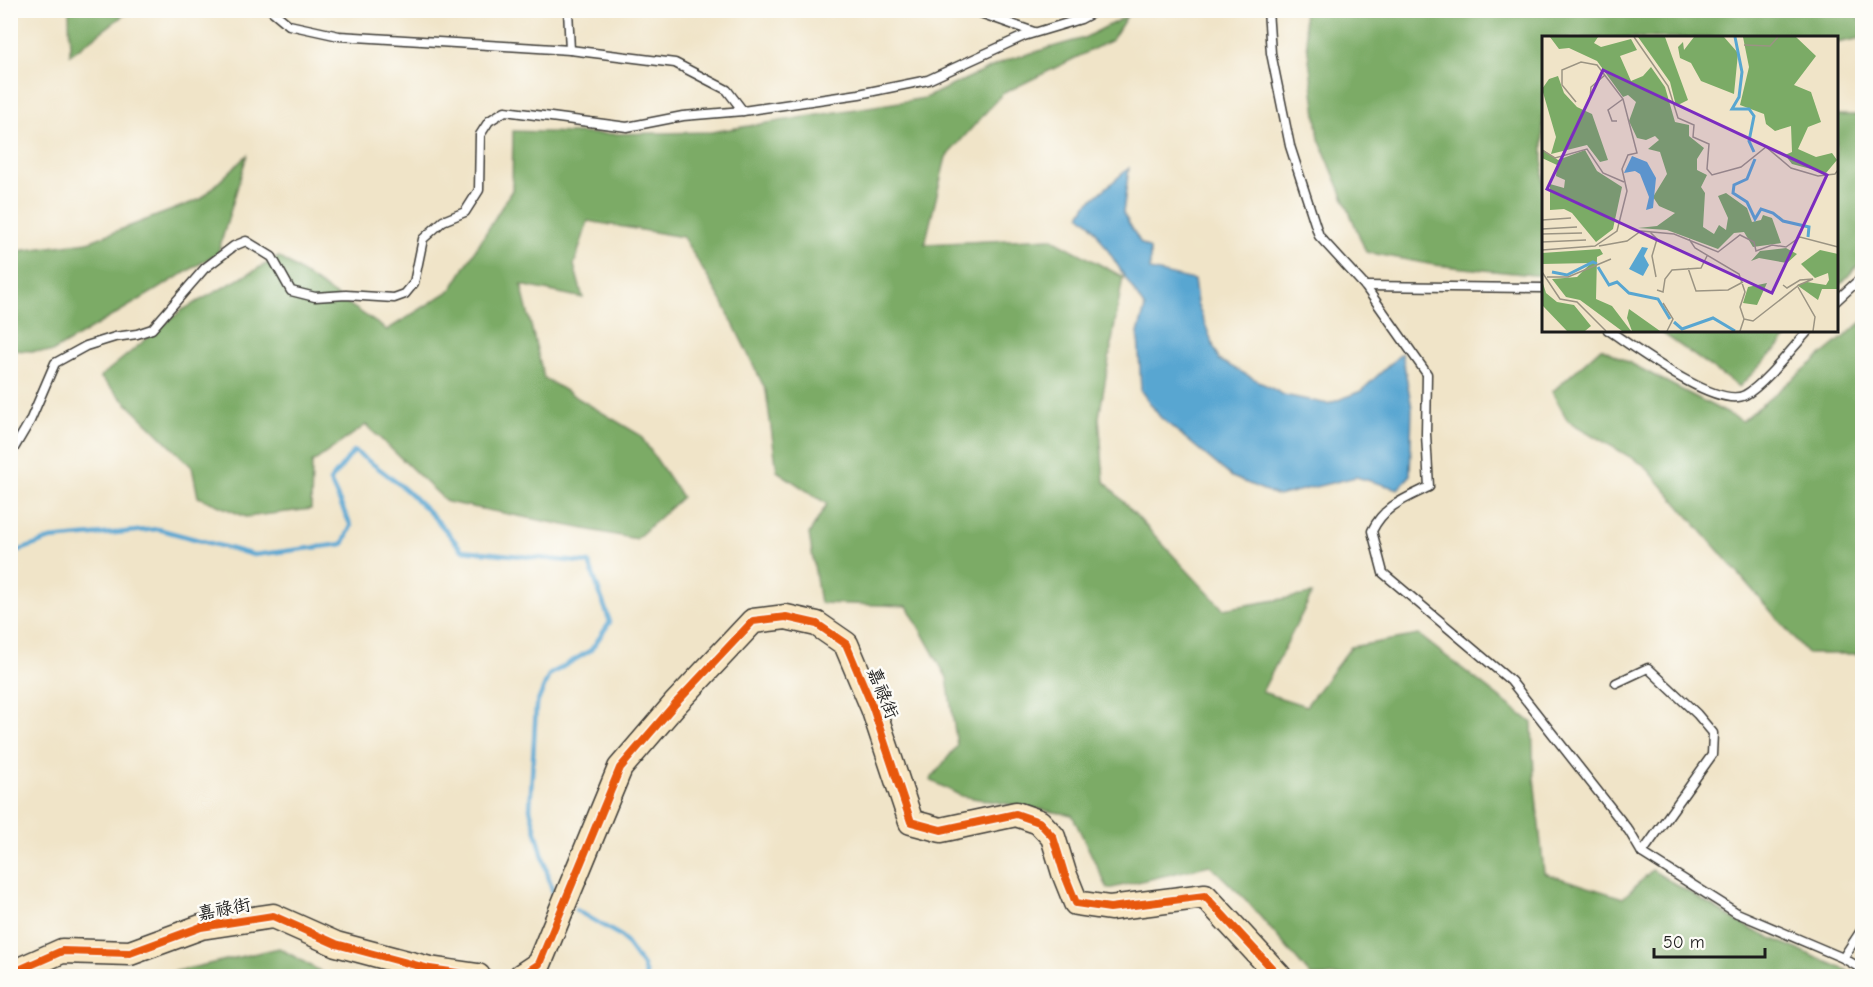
<svg xmlns="http://www.w3.org/2000/svg" width="1873" height="987" font-family="'Comic Neue','LXGW WenKai TC',sans-serif">
<style>
.forest{fill:#7bab66;stroke:#4c6441;stroke-width:1.5}
.water{fill:#58a6d1;stroke:#3a6176;stroke-width:1.5}
.lines{fill:none;stroke-linecap:round;stroke-linejoin:round}
.stream{stroke:#58a6d1;stroke-width:4.5}
.lane-casing{stroke:#3c3a36;stroke-width:11}
.secondary-casing{stroke:#3c3a36;stroke-width:27}
.lane{stroke:#fff;stroke-width:8}
.secondary{stroke:#f9e7c3;stroke-width:24}
.cycleway-casing{stroke:#fdfcf7;stroke-width:11}
.cycleway{stroke:#e8590c;stroke-width:8}
.labels{text-anchor:middle;stroke-width:5;stroke-linejoin:round;paint-order:stroke}
.street-label{font-size:18px;fill:#1c1c1c;stroke:#fdfcf7}
.inset-river{fill:none;stroke:#58a6d1;stroke-width:3}
.inset-road{fill:none;stroke:#9b9483;stroke-width:1.5}
.view{fill:#7b2cbf;fill-opacity:0.15;stroke:#7b2cbf;stroke-width:3}
.inset-edge{fill:none;stroke:#1c1c1c;stroke-width:3}
</style>
<rect width="100%" height="100%" fill="#fdfcf7"/>
<filter id="ink" filterUnits="userSpaceOnUse"><feTurbulence type="fractalNoise" baseFrequency=".0167" numOctaves="2"/><feDisplacementMap in="SourceGraphic" scale="12" xChannelSelector="R" yChannelSelector="G"/><feConvolveMatrix kernelMatrix="1 2 1 2 8 2 1 2 1" color-interpolation-filters="sRGB"/></filter>
<filter id="wash" filterUnits="userSpaceOnUse"><feTurbulence type="fractalNoise" baseFrequency=".008" numOctaves="4" result="noise"/><feDisplacementMap in="SourceGraphic" scale="24" xChannelSelector="R" yChannelSelector="G"/><feGaussianBlur stdDeviation="1.35" result="paint"/><feColorMatrix in="noise" values="0 0 0 0 0 0 0 0 0 0 0 0 0 0 0 0 0 1.4 0 .05"/><feComposite in="paint" operator="in"/></filter>
<g filter="url(#wash)">
<rect width="100%" height="100%" fill="#f0e4c8"/>
<!-- forest -->
<g class="forest">
<polygon points="69,10 129,10 129,11 70,55"/>
<polygon points="1303,11 1853,11 1862,24 1862,38 1836,43 1836,38 1543,38 1543,276 1434,265 1366,252 1319,139"/>
<polygon points="1127,16 1112,40 1002,94 946,157 925,244 1051,238 1123,277 1099,417 1104,481 1223,609 1312,594 1262,692 1306,706 1351,647 1419,635 1532,723 1534,777 1544,873 1623,898 1652,870 1752,930 1846,970 1856,976 1311,976 1246,900 1210,865 1108,889 1072,815 961,796 930,780 957,746 947,678 907,606 820,603 809,534 827,504 777,471 766,391 722,301 683,237 588,221 574,265 583,298 521,285 544,378 640,435 682,497 636,539 447,502 366,425 312,463 311,509 246,517 198,497 192,467 100,377 182,310 279,257 387,330 451,290 512,190 513,131 606,134 711,132 925,98 1007,60 1084,38"/>
<polygon points="1836,115 1858,115 1862,131 1862,261 1836,289"/>
<polygon points="247,155 218,253 52,352 11,350 11,252 88,242 201,199"/>
<polygon points="1862,322 1862,654 1808,654 1644,465 1568,421 1552,392 1601,348 1742,421"/>
<polygon points="1658,330 1795,330 1739,387"/>
<polygon points="279,948 329,976 151,976 160,975"/>
</g>
<!-- water -->
<polygon class="water" points="1129,168 1123,213 1140,242 1150,249 1150,270 1194,280 1197,303 1219,360 1284,395 1328,404 1361,391 1402,353 1412,408 1410,476 1398,489 1356,477 1278,496 1232,477 1160,417 1141,391 1138,333 1145,308 1091,224 1080,215 1086,205"/>
<g class="lines">
<!-- stream -->
<g class="stream">
<path d="M10 554 50 539 158 529 254 555 343 544 351 526 330 481 354 451C399 481 429 508 462 550L589 563 610 622 591 650 549 675 536 706 530 809 553 894"/>
<polyline points="576,910 621,936 643,966 646,976"/>
</g>
</g>
</g>
<g filter="url(#ink)">
<g class="lines">
<defs>
<g id="lane">
<polyline points="271,10 289,25 339,36 570,50 675,63 727,90 743,111"/>
<polyline points="568,10 570,50"/>
<polyline points="972,10 1034,32"/>
<path d="M1268 10 1271 53 1290 146 1319 236 1365 286 1427 374 1426 434 1429 487C1404 499 1384 506 1372 531L1383 573 1511 681 1629 831 1642 853 1737 913 1843 958 1862 969"/>
<polyline points="1365,286 1543,288"/>
<polyline points="1836,301 1862,277"/>
<path d="M1608 330C1634 347 1717 410 1745 395 1763 386 1794 346 1809 330"/>
<polyline points="10,455 30,421 55,363 86,346 115,337 137,334 152,329 205,268 234,246 246,241 272,257 291,291 315,297 346,295 394,298 405,294 414,283 423,239 443,221 465,212 479,190 480,135 489,121 505,111 627,127 683,116 743,111 859,94 928,80 1024,36 1081,19 1098,10"/>
<polyline points="1616,683 1648,668 1697,714 1713,733 1712,755 1642,853"/>
<polyline points="1843,958 1862,929"/>
</g>
<g id="secondary">
<polyline points="10,974 62,951 130,953 201,927 273,916 336,944 430,969 478,976"/>
<polyline points="521,976 539,964 620,768 675,704 753,621 786,617 817,624 846,644 873,708 911,822 941,830 1016,814 1039,822 1053,837 1064,873 1076,903 1110,908 1205,896 1279,976"/>
</g>
</defs>
<!-- lane casing -->
<use href="#lane" class="lane-casing"/>
<!-- secondary casing -->
<use href="#secondary" class="secondary-casing"/>
<!-- lane -->
<use href="#lane" class="lane"/>
<!-- secondary -->
<use href="#secondary" class="secondary"/>
<defs>
<g id="cycleway">
<polyline points="10,974 62,951 130,953 201,927 273,916 336,944 430,969 478,976"/>
<polyline points="521,976 539,964 620,768 675,704 753,621 786,617 817,624 846,644 873,708 911,822 941,830 1016,814 1039,822 1053,837 1064,873 1076,903 1110,908 1205,896 1279,976"/>
</g>
</defs>
<!-- cycleway casing -->
<use href="#cycleway" class="cycleway-casing"/>
<!-- cycleway -->
<use href="#cycleway" class="cycleway"/>
</g>
</g>
<g class="labels">
<!-- street labels -->
<g class="street-label">
<text transform="translate(883 693) rotate(68)" y="6">嘉祿街</text>
<text transform="translate(224 909) rotate(-11)" y="6">嘉祿街</text>
</g>
</g>
<!-- overview -->
<g transform="translate(1542 36)">
<rect width="296" height="296" fill="#f0e4c8"/>
<path d="M8 1H56L52 7 59 11 89 3 95 14 78 20 89 45 101 40 109 31 123 51 133 86 147 89V100L162 112 155 123V134L165 139 159 151 163 157 161 191 172 198 177 189 184 194 186 182 176 160 184 157 205 172 210 186 219 184 221 179 230 182 239 207 211 211 202 196 192 197 176 213 125 194 96 192 115 190 133 177 117 170 111 161 125 138 118 116 106 113 117 104 113 100 104 104 95 102 87 85 94 66 86 59 81 61 55 25 27 12 17 13ZM96 1H123L146 64 134 70 128 46ZM152 1H182L196 17 192 58 159 45 149 27 138 22 136 11 141 6 142 14ZM201 1H254L274 20 252 49 269 56 279 86 266 91 256 113 274 121 290 117 295 124 284 137 250 128 243 119 250 116 249 90 233 95 224 88 222 78 198 69 207 31ZM16 40 22 57 35 71 50 78 66 124 58 126 45 109 9 118 14 101 0 53 7 43ZM0 113 16 124 43 114 55 135 80 151 71 193 54 206 30 177 22 173 8 174V148L22 152 23 144 14 140 15 129 0 122ZM244 212 255 218 245 227 217 222 209 225 218 215ZM58 213 61 218 55 221 54 263 70 270 89 295H80L38 264 24 261 10 243 35 241 49 227 0 228V217ZM278 214 296 218 295 253H280L276 264 255 249 265 246 284 249 287 244 286 237 273 242 259 228ZM0 244 4 257 15 266 32 269 49 290 43 295H25L1 270ZM225 247 215 269 201 267 206 251ZM87 273 118 295H90L85 282Z" fill="#7bab66"/>
<path d="M90 120 105 126 114 142 111 172 104 174 107 161 98 138 93 135 82 137ZM100 211 106 212 102 220 107 229 101 240 87 233Z" fill="#58a6d1"/>
<path class="inset-river" d="M193 1 200 36 197 61 190 73H207L212 80 207 105 212 116M213 123 205 143 192 149 191 157 205 166 213 183 219 173 231 177 241 185 267 191 266 201M56 231 67 249 75 246 87 257 116 263 128 283M10 236 25 239 51 226 55 228M132 286 140 293 171 282 193 295"/>
<path class="inset-road" d="M92 1 126 50 136 82 152 89 151 101 167 108 165 133 170 139 199 131 224 111 249 132 276 140 293 138 296 134M202 9 228 10 236 1M48 63 49 51 63 39M75 85H70L66 74 81 63M0 114 13 122 45 113 61 137 82 146M0 184 29 182M0 193 35 191M108 196 115 203 110 220 114 241M0 198 40 197M147 203 153 212 197 238 203 256 198 271 202 283 198 295M0 206 44 204M57 210 85 205 99 195 132 198 176 216 198 199 212 206 214 215 230 209 244 211 258 201 296 211M0 214 53 210 75 195 85 155 80 133 86 119 95 117 81 63 55 29 39 26 20 34V49L34 66M146 232 154 255 186 254 201 246M0 236 18 263 35 266 64 295M5 241H26L69 223M256 251 273 281 271 295M115 254 121 256 123 243 130 234 159 232 165 220M121 267 131 283 125 295M202 283 211 285 257 249 271 243 258 244 245 252 241 249"/>
<path class="view" d="M61 34 285 139 230 257 5 153Z"/>
<rect width="296" height="296" class="inset-edge"/>
</g>
<!-- margin -->
<rect width="1873" height="987" fill="none" stroke="#fdfcf7" stroke-width="36"/>
<!-- scale -->
<path d="M1654 948v9h111v-9" fill="none" stroke="#1c1c1c" stroke-width="3"/>
<text x="1663" y="948" font-size="18" fill="#1c1c1c" stroke="#fdfcf7" stroke-width="4.5" paint-order="stroke">50 m</text>
</svg>
